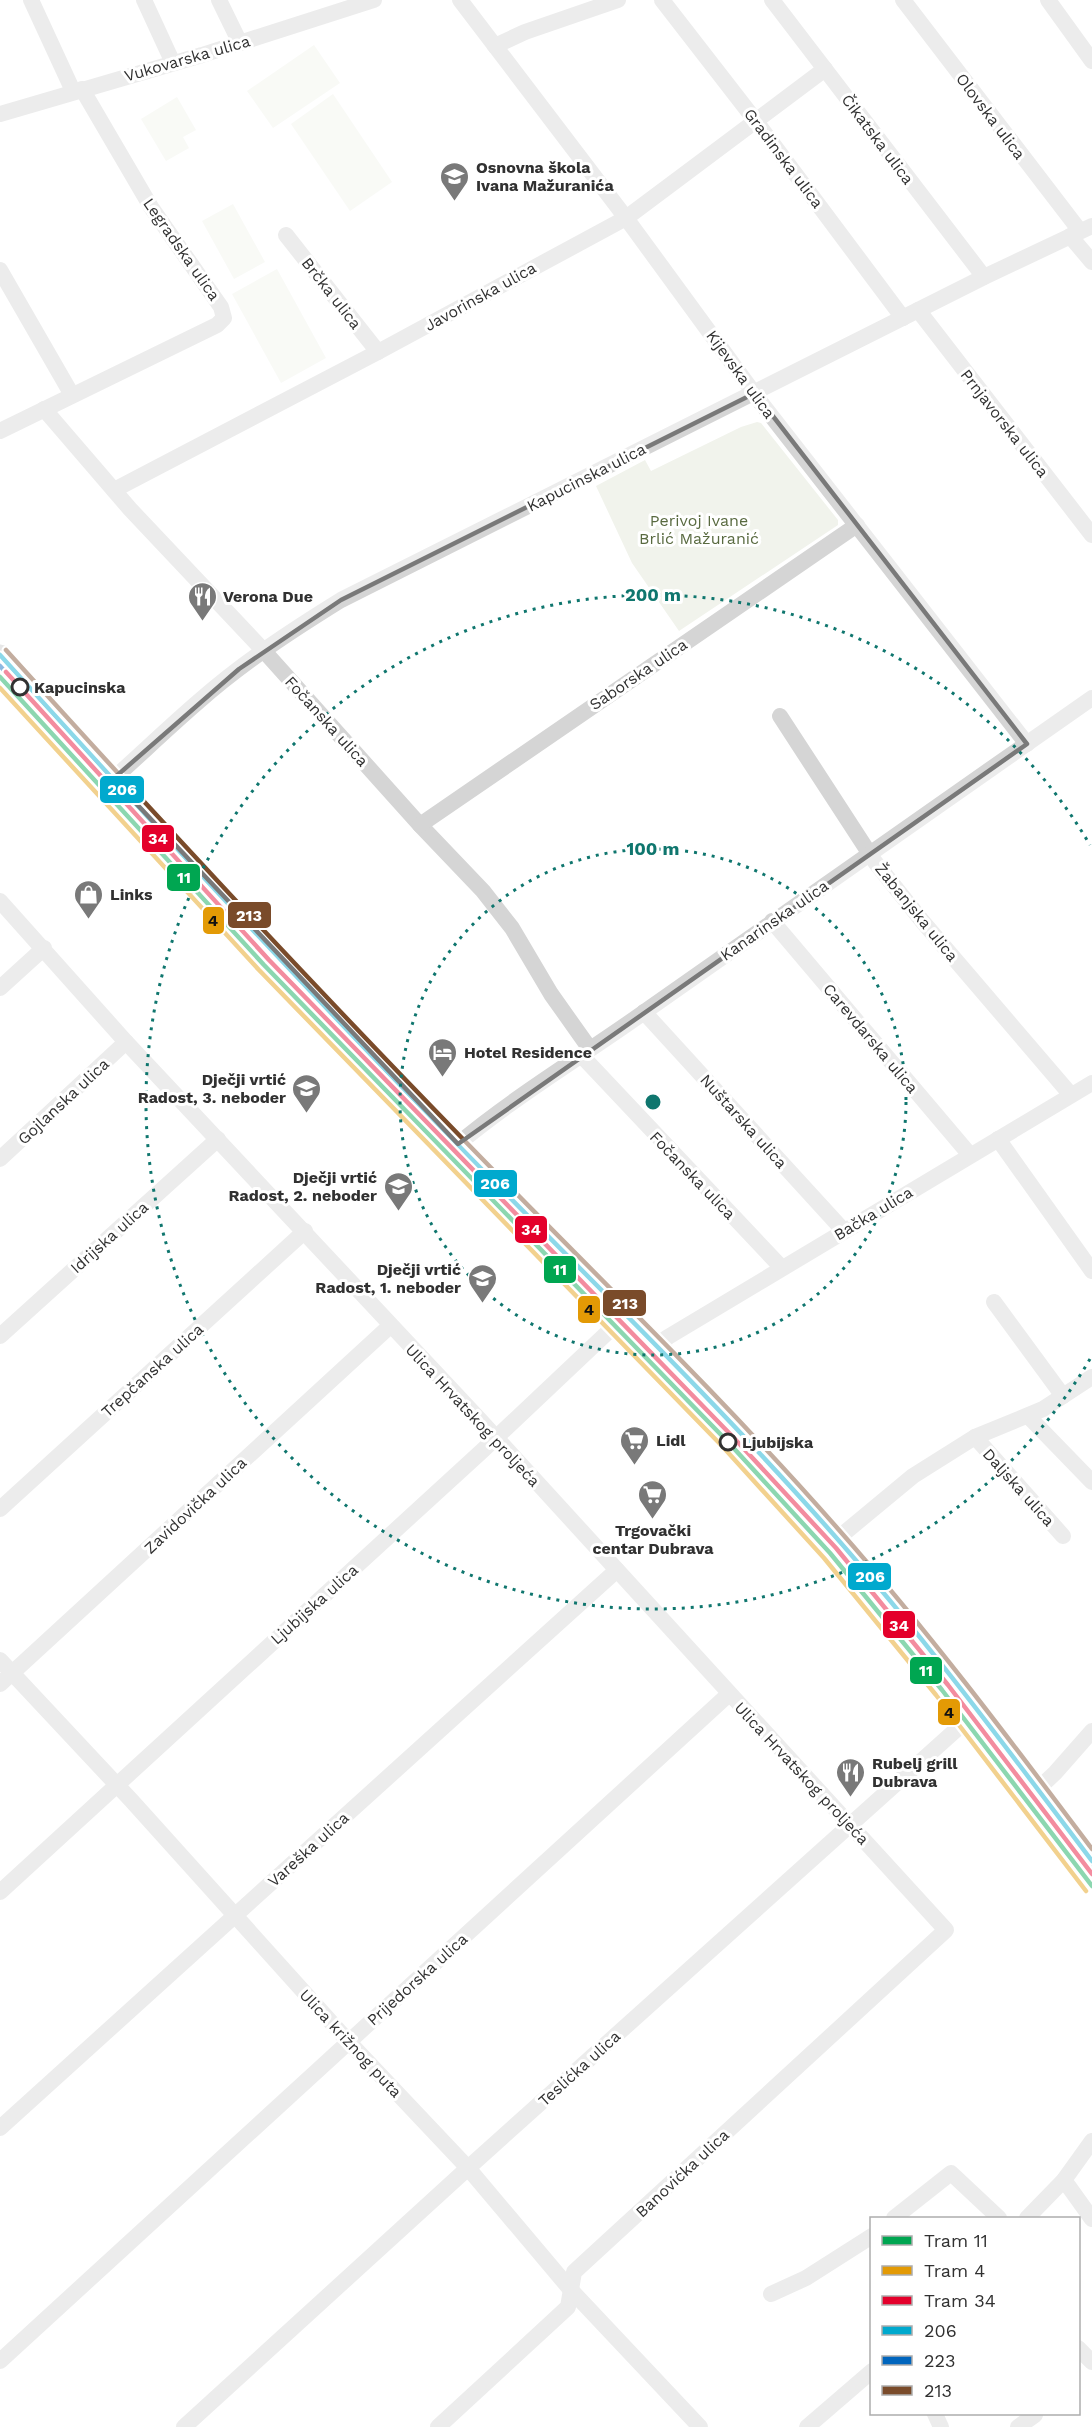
<svg xmlns="http://www.w3.org/2000/svg" width="1092" height="2427" font-family="'Work Sans',sans-serif">
<style>
.green{fill:#f1f3ec}
.lines{fill:none;stroke-linecap:round;stroke-linejoin:round}
.minor{stroke:#d5d5d5;stroke-width:16}
.major{stroke:#c9c9c9;stroke-width:21}
.bus-1-casing{stroke:#fff;stroke-width:9}
.bus-2-casing{stroke:#fff;stroke-width:9}
.bus-3-casing{stroke:#fff;stroke-width:9}
.bus-1{stroke:#00a9ce;stroke-width:4.5}
.bus-2{stroke:#0065bd;stroke-width:4.5}
.bus-3{stroke:#7a4b2a;stroke-width:4.5}
.tram-1-casing{stroke:#fff;stroke-width:9}
.tram-2-casing{stroke:#fff;stroke-width:9}
.tram-3-casing{stroke:#fff;stroke-width:9}
.tram-1{stroke:#00a651;stroke-width:4.5}
.tram-2{stroke:#e39a05;stroke-width:4.5}
.tram-3{stroke:#e4002b;stroke-width:4.5}
.marked{fill:none;stroke:#797979;stroke-width:4.5;stroke-linejoin:round}
.ring{fill:none;stroke:#0f766e;stroke-width:3;stroke-dasharray:3 6}
.stop-dot{fill:#fff;stroke:#313131;stroke-width:3}
.labels{text-anchor:middle;stroke-width:6;stroke-linejoin:round;paint-order:stroke}
.street-label{font-size:16px;fill:#313131;stroke:#fff}
.poi-label{font-size:16px;font-weight:bold;fill:#313131;stroke:#fff;text-anchor:start}
.park-label{font-size:16px;fill:#596a40;stroke:#fff}
.stop-label{font-size:16px;font-weight:bold;fill:#313131;stroke:#fff;text-anchor:start}
.centre{fill:#0f766e;stroke:#fff;stroke-width:3}
.ring-label{font-size:18px;text-anchor:middle;font-weight:bold;fill:#0f766e;stroke:#fff;stroke-width:6;stroke-linejoin:round;paint-order:stroke}
.line-badge{stroke:#fff;stroke-width:2}
.badge-label{font-size:16px;text-anchor:middle;font-weight:bold;fill:#fff}
.pale-badge-label{font-size:16px;text-anchor:middle;font-weight:bold;fill:#111}
</style>
<rect width="100%" height="100%" fill="#fff"/>
<!-- green -->
<g class="green">
<polygon points="314,45 340,83 273,128 247,91"/>
<polygon points="333,94 392,182 350,211 291,124"/>
<polygon points="177,97 196,130 183,137 189,148 166,161 141,119"/>
<polygon points="233,204 265,262 234,279 202,221"/>
<polygon points="277,269 326,358 281,383 232,294"/>
<polygon points="757,422 761,423 838,520 838,525 679,631 632,563 596,486 645,460 651,471 741,427"/>
</g>
<g class="lines">
<!-- minor -->
<g class="minor">
<polyline points="31,0 73,91"/>
<polyline points="144,0 173,63"/>
<polyline points="219,0 240,43"/>
<polyline points="460,0 626,218 762,404 1027,744"/>
<polyline points="662,0 755,120 903,318"/>
<polyline points="772,0 984,277"/>
<polyline points="903,0 1080,231"/>
<polyline points="1048,0 1092,61"/>
<polyline points="495,46 525,32 618,0"/>
<polyline points="0,114 202,55 374,0"/>
<polyline points="286,235 378,352"/>
<polyline points="1070,236 1092,262"/>
<polyline points="0,270 72,395"/>
<polyline points="918,310 1092,535"/>
<polyline points="44,409 130,509 264,651 420,825 483,891 512,928 551,994 590,1049"/>
<polyline points="0,431 217,325 224,318 221,307 151,207 82,89"/>
<polyline points="114,490 378,352 626,218 825,69"/>
<polyline points="780,716 875,862 923,922 1071,1095"/>
<path d="M113 779C141 754 169 727 198 702 242 663 291 631 341 600L984 277 1092 226"/>
<polyline points="420,825 857,525"/>
<polyline points="0,901 126,1042 480,1420 946,1930 574,2272 568,2307 438,2427"/>
<polyline points="772,921 970,1155"/>
<polyline points="0,988 44,948"/>
<polyline points="644,1012 843,1230"/>
<polyline points="581,1055 782,1268"/>
<polyline points="998,1139 1092,1271"/>
<path d="M458 1144C518 1094 586 1054 650 1008 797 904 945 802 1092 698"/>
<polyline points="0,1159 126,1042"/>
<polyline points="994,1302 1063,1396"/>
<polyline points="0,1336 218,1139"/>
<polyline points="656,1346 668,1337 1092,1083"/>
<polyline points="1028,1416 1092,1482"/>
<polyline points="975,1437 1063,1536"/>
<polyline points="0,1509 305,1231"/>
<polyline points="837,1539 913,1476 975,1437 1043,1409 1092,1377"/>
<polyline points="0,1660 131,1800 348,2041 468,2168 570,2289 700,2427"/>
<polyline points="0,1684 390,1326"/>
<polyline points="1038,1789 1055,1773 1092,1731"/>
<polyline points="0,1892 482,1451 626,1315"/>
<polyline points="0,2128 617,1570"/>
<polyline points="1064,2180 1092,2219"/>
<polyline points="894,2218 951,2173 999,2218"/>
<polyline points="1027,2218 1064,2180 1092,2141"/>
<polyline points="771,2294 806,2278 872,2236"/>
<polyline points="1078,2348 1092,2362"/>
<polyline points="0,2361 729,1694"/>
<polyline points="935,2414 941,2427"/>
<polyline points="184,2427 468,2168 977,1711"/>
<polyline points="807,2427 872,2371"/>
<polyline points="1018,2427 1035,2415"/>
</g>
<!-- major -->
<path class="major" d="M0 655C150 821 302 985 458 1145 584 1273 714 1399 833 1534 925 1638 1008 1750 1092 1861"/>
<defs>
<path id="bus-1" d="M0 655C150 821 302 985 458 1145 584 1274 714 1399 833 1534 925 1638 1008 1750 1092 1861"/>
<path id="bus-2" d="M0 666C148 829 297 990 450 1148 577 1278 708 1404 828 1540 920 1644 1003 1755 1086 1866"/>
<path id="bus-3" d="M6 650C155 815 306 978 461 1137 588 1268 719 1393 839 1530 929 1632 1010 1740 1092 1849"/>
</defs>
<!-- bus-1 casing -->
<use href="#bus-1" class="bus-1-casing"/>
<!-- bus-2 casing -->
<use href="#bus-2" class="bus-2-casing"/>
<!-- bus-3 casing -->
<use href="#bus-3" class="bus-3-casing"/>
<!-- bus-1 -->
<use href="#bus-1" class="bus-1"/>
<!-- bus-2 -->
<use href="#bus-2" class="bus-2"/>
<!-- bus-3 -->
<use href="#bus-3" class="bus-3"/>
<defs>
<polyline id="tram-1" points="0,677 264,965 728,1442 830,1553 942,1690 1092,1886"/>
<polyline id="tram-2" points="0,688 259,970 723,1447 824,1558 936,1695 1086,1891"/>
<polyline id="tram-3" points="6,672 269,960 733,1437 836,1548 948,1685 1092,1874"/>
</defs>
<!-- tram-1 casing -->
<use href="#tram-1" class="tram-1-casing"/>
<!-- tram-2 casing -->
<use href="#tram-2" class="tram-2-casing"/>
<!-- tram-3 casing -->
<use href="#tram-3" class="tram-3-casing"/>
<!-- tram-1 -->
<use href="#tram-1" class="tram-1"/>
<!-- tram-2 -->
<use href="#tram-2" class="tram-2"/>
<!-- tram-3 -->
<use href="#tram-3" class="tram-3"/>
</g>
<!-- marked area -->
<path d="M0 0H1092V2427H0ZM755 393 1027 744 458 1144 113 779 239 669 341 600Z" fill="#fff" fill-opacity=".55" fill-rule="evenodd"/>
<path class="marked" d="M755 393 1027 744 458 1144 113 779 239 669 341 600Z"/>
<!-- distance rings -->
<g class="ring">
<circle cx="653" cy="1102" r="253"/>
<path d="M1090 1359A507 507 0 1 1 1090 845"/>
</g>
<!-- icons -->
<defs>
<symbol id="school-pin" viewBox="-11 -11 22 30"><path d="M0 17L-7.5 6A9.5 9.5 0 1 1 7.5 6Z" fill="#797979" stroke="#fff"/><path d="M0-5L7-2L0 1L-7-2ZM-4 1L0 2.5L4 1V4Q0 6-4 4Z" fill="#fff"/></symbol>
<symbol id="restaurant-pin" viewBox="-11 -11 22 30"><path d="M0 17L-7.5 6A9.5 9.5 0 1 1 7.5 6Z" fill="#797979" stroke="#fff"/><path d="M-5-6h1v4h1v-4h1v4h1v-4h1v5L-1.5 .5V6h-2V.5L-5-1ZM5-6V6H3V1.5H1.5Q1.5-4 5-6Z" fill="#fff"/></symbol>
<symbol id="shop-pin" viewBox="-11 -11 22 30"><path d="M0 17L-7.5 6A9.5 9.5 0 1 1 7.5 6Z" fill="#797979" stroke="#fff"/><path d="M-5-2.5h2.3a2.7 3.5 0 0 1 5.4 0H5L5.5 6h-11ZM-1.5-2.5h3a1.5 2.3 0 0 0-3 0Z" fill="#fff"/></symbol>
<symbol id="hotel-pin" viewBox="-11 -11 22 30"><path d="M0 17L-7.5 6A9.5 9.5 0 1 1 7.5 6Z" fill="#797979" stroke="#fff"/><path d="M-6-4.5h1.5V1H6V5H4.5V3h-9V5H-6ZM-4 0a1.8 1.8 0 1 1 3.6 0ZM.5 0V-2.5h3Q6-2.5 6 0Z" fill="#fff"/></symbol>
<symbol id="supermarket-pin" viewBox="-11 -11 22 30"><path d="M0 17L-7.5 6A9.5 9.5 0 1 1 7.5 6Z" fill="#797979" stroke="#fff"/><path d="M-6-5.5h2.5l.6 2H6L4.5 2H-2.5L-4.4-4H-6ZM-1.5 3.2a1.3 1.3 0 1 0 .1 0ZM3 3.2a1.3 1.3 0 1 0 .1 0Z" fill="#fff"/></symbol>
</defs>
<g fill-rule="evenodd">
<use href="#school-pin" x="438" y="160" width="33" height="45"/>
<use href="#restaurant-pin" x="186" y="580" width="33" height="45"/>
<use href="#shop-pin" x="72" y="878" width="33" height="45"/>
<use href="#hotel-pin" x="426" y="1036" width="33" height="45"/>
<use href="#school-pin" x="290" y="1072" width="33" height="45"/>
<use href="#school-pin" x="382" y="1170" width="33" height="45"/>
<use href="#school-pin" x="466" y="1262" width="33" height="45"/>
<use href="#supermarket-pin" x="618" y="1424" width="33" height="45"/>
<use href="#supermarket-pin" x="636" y="1478" width="33" height="45"/>
<use href="#restaurant-pin" x="834" y="1756" width="33" height="45"/>
</g>
<!-- markers -->
<g class="stop-dot">
<circle cx="20" cy="687" r="8"/>
<circle cx="728" cy="1442" r="8"/>
</g>
<g class="labels">
<!-- street labels -->
<g class="street-label">
<text transform="translate(187 58) rotate(-16)" y="6">Vukovarska ulica</text>
<text transform="translate(991 116) rotate(53)" y="6">Olovska ulica</text>
<text transform="translate(878 139) rotate(53)" y="6">Čikatska ulica</text>
<text transform="translate(784 158) rotate(53)" y="6">Gradinska ulica</text>
<text transform="translate(182 249) rotate(55)" y="6">Legradska ulica</text>
<text transform="translate(332 293) rotate(52)" y="6">Brčka ulica</text>
<text transform="translate(480 296) rotate(-29)" y="6">Javorinska ulica</text>
<text transform="translate(741 374) rotate(54)" y="6">Kijevska ulica</text>
<text transform="translate(1005 423) rotate(52)" y="6">Prnjavorska ulica</text>
<text transform="translate(586 477) rotate(-27)" y="6">Kapucinska ulica</text>
<text transform="translate(638 674) rotate(-34)" y="6">Saborska ulica</text>
<text transform="translate(327 721) rotate(48)" y="6">Fočanska ulica</text>
<text transform="translate(917 912) rotate(51)" y="6">Žabanjska ulica</text>
<text transform="translate(774 920) rotate(-35)" y="6">Kanarinska ulica</text>
<text transform="translate(871 1038) rotate(50)" y="6">Carevdarska ulica</text>
<text transform="translate(63 1101) rotate(-43)" y="6">Gojlanska ulica</text>
<text transform="translate(744 1121) rotate(48)" y="6">Nuštarska ulica</text>
<text transform="translate(693 1175) rotate(46)" y="6">Fočanska ulica</text>
<text transform="translate(873 1213) rotate(-31)" y="6">Bačka ulica</text>
<text transform="translate(109 1237) rotate(-42)" y="6">Idrijska ulica</text>
<text transform="translate(152 1370) rotate(-42)" y="6">Trepčanska ulica</text>
<text transform="translate(473 1415) rotate(47)" y="6">Ulica Hrvatskog proljeća</text>
<text transform="translate(1019 1487) rotate(48)" y="6">Daljska ulica</text>
<text transform="translate(195 1505) rotate(-43)" y="6">Zavidovička ulica</text>
<text transform="translate(314 1604) rotate(-42)" y="6">Ljubijska ulica</text>
<text transform="translate(802 1773) rotate(47)" y="6">Ulica Hrvatskog proljeća</text>
<text transform="translate(308 1849) rotate(-42)" y="6">Vareška ulica</text>
<text transform="translate(417 1979) rotate(-42)" y="6">Prijedorska ulica</text>
<text transform="translate(351 2043) rotate(47)" y="6">Ulica križnog puta</text>
<text transform="translate(579 2068) rotate(-42)" y="6">Teslićka ulica</text>
<text transform="translate(682 2173) rotate(-43)" y="6">Banovićka ulica</text>
</g>
<!-- poi labels -->
<g class="poi-label">
<text x="476" y="173">Osnovna škola<tspan x="476" dy="18">Ivana Mažuranića</tspan></text>
<text x="223" y="602">Verona Due</text>
<text x="110" y="900">Links</text>
<text x="464" y="1058">Hotel Residence</text>
<text x="286" y="1085" text-anchor="end">Dječji vrtić<tspan x="286" dy="18">Radost, 3. neboder</tspan></text>
<text x="377" y="1183" text-anchor="end">Dječji vrtić<tspan x="377" dy="18">Radost, 2. neboder</tspan></text>
<text x="461" y="1275" text-anchor="end">Dječji vrtić<tspan x="461" dy="18">Radost, 1. neboder</tspan></text>
<text x="656" y="1446">Lidl</text>
<text x="653" y="1536" text-anchor="middle">Trgovački<tspan x="653" dy="18">centar Dubrava</tspan></text>
<text x="872" y="1769">Rubelj grill<tspan x="872" dy="18">Dubrava</tspan></text>
</g>
<!-- park labels -->
<g class="park-label">
<text x="699" y="526">Perivoj Ivane<tspan x="699" dy="18">Brlić Mažuranić</tspan></text>
</g>
<!-- stop labels -->
<g class="stop-label">
<text x="34" y="693">Kapucinska</text>
<text x="742" y="1448">Ljubijska</text>
</g>
</g>
<circle cx="653" cy="1102" r="9" class="centre"/>
<g class="ring-label">
<text x="653" y="601">200 m</text>
<text x="653" y="855">100 m</text>
</g>
<g class="line-badge">
<rect x="99" y="775" width="46" height="29" rx="6" fill="#00a9ce"/>
<rect x="141" y="824" width="34" height="29" rx="6" fill="#e4002b"/>
<rect x="166" y="863" width="35" height="29" rx="6" fill="#00a651"/>
<rect x="227" y="901" width="45" height="28" rx="6" fill="#7a4b2a"/>
<rect x="202" y="906" width="23" height="29" rx="6" fill="#e39a05"/>
<rect x="473" y="1169" width="45" height="29" rx="6" fill="#00a9ce"/>
<rect x="514" y="1215" width="34" height="29" rx="6" fill="#e4002b"/>
<rect x="543" y="1255" width="34" height="29" rx="6" fill="#00a651"/>
<rect x="602" y="1289" width="45" height="28" rx="6" fill="#7a4b2a"/>
<rect x="577" y="1295" width="24" height="29" rx="6" fill="#e39a05"/>
<rect x="847" y="1562" width="45" height="29" rx="6" fill="#00a9ce"/>
<rect x="882" y="1610" width="34" height="29" rx="6" fill="#e4002b"/>
<rect x="909" y="1656" width="34" height="29" rx="6" fill="#00a651"/>
<rect x="937" y="1698" width="24" height="28" rx="6" fill="#e39a05"/>
</g>
<g class="badge-label">
<text x="122" y="795">206</text>
<text x="158" y="844">34</text>
<text x="184" y="883">11</text>
<text x="249" y="921">213</text>
<text x="495" y="1189">206</text>
<text x="531" y="1235">34</text>
<text x="560" y="1275">11</text>
<text x="625" y="1309">213</text>
<text x="870" y="1582">206</text>
<text x="899" y="1631">34</text>
<text x="926" y="1676">11</text>
</g>
<g class="pale-badge-label">
<text x="213" y="926">4</text>
<text x="589" y="1315">4</text>
<text x="949" y="1718">4</text>
</g>
<!-- legend -->
<rect x="870" y="2217" width="210" height="198" fill="#ffffff" stroke="#adadad" stroke-width="1.5"/>
<rect x="882" y="2236" width="30" height="9" fill="#00a651" stroke="#adadad" stroke-width="1.5"/>
<text x="924" y="2247" font-size="18" fill="#313131">Tram 11</text>
<rect x="882" y="2266" width="30" height="9" fill="#e39a05" stroke="#adadad" stroke-width="1.5"/>
<text x="924" y="2277" font-size="18" fill="#313131">Tram 4</text>
<rect x="882" y="2296" width="30" height="9" fill="#e4002b" stroke="#adadad" stroke-width="1.5"/>
<text x="924" y="2307" font-size="18" fill="#313131">Tram 34</text>
<rect x="882" y="2326" width="30" height="9" fill="#00a9ce" stroke="#adadad" stroke-width="1.5"/>
<text x="924" y="2337" font-size="18" fill="#313131">206</text>
<rect x="882" y="2356" width="30" height="9" fill="#0065bd" stroke="#adadad" stroke-width="1.5"/>
<text x="924" y="2367" font-size="18" fill="#313131">223</text>
<rect x="882" y="2386" width="30" height="9" fill="#7a4b2a" stroke="#adadad" stroke-width="1.5"/>
<text x="924" y="2397" font-size="18" fill="#313131">213</text>
</svg>
